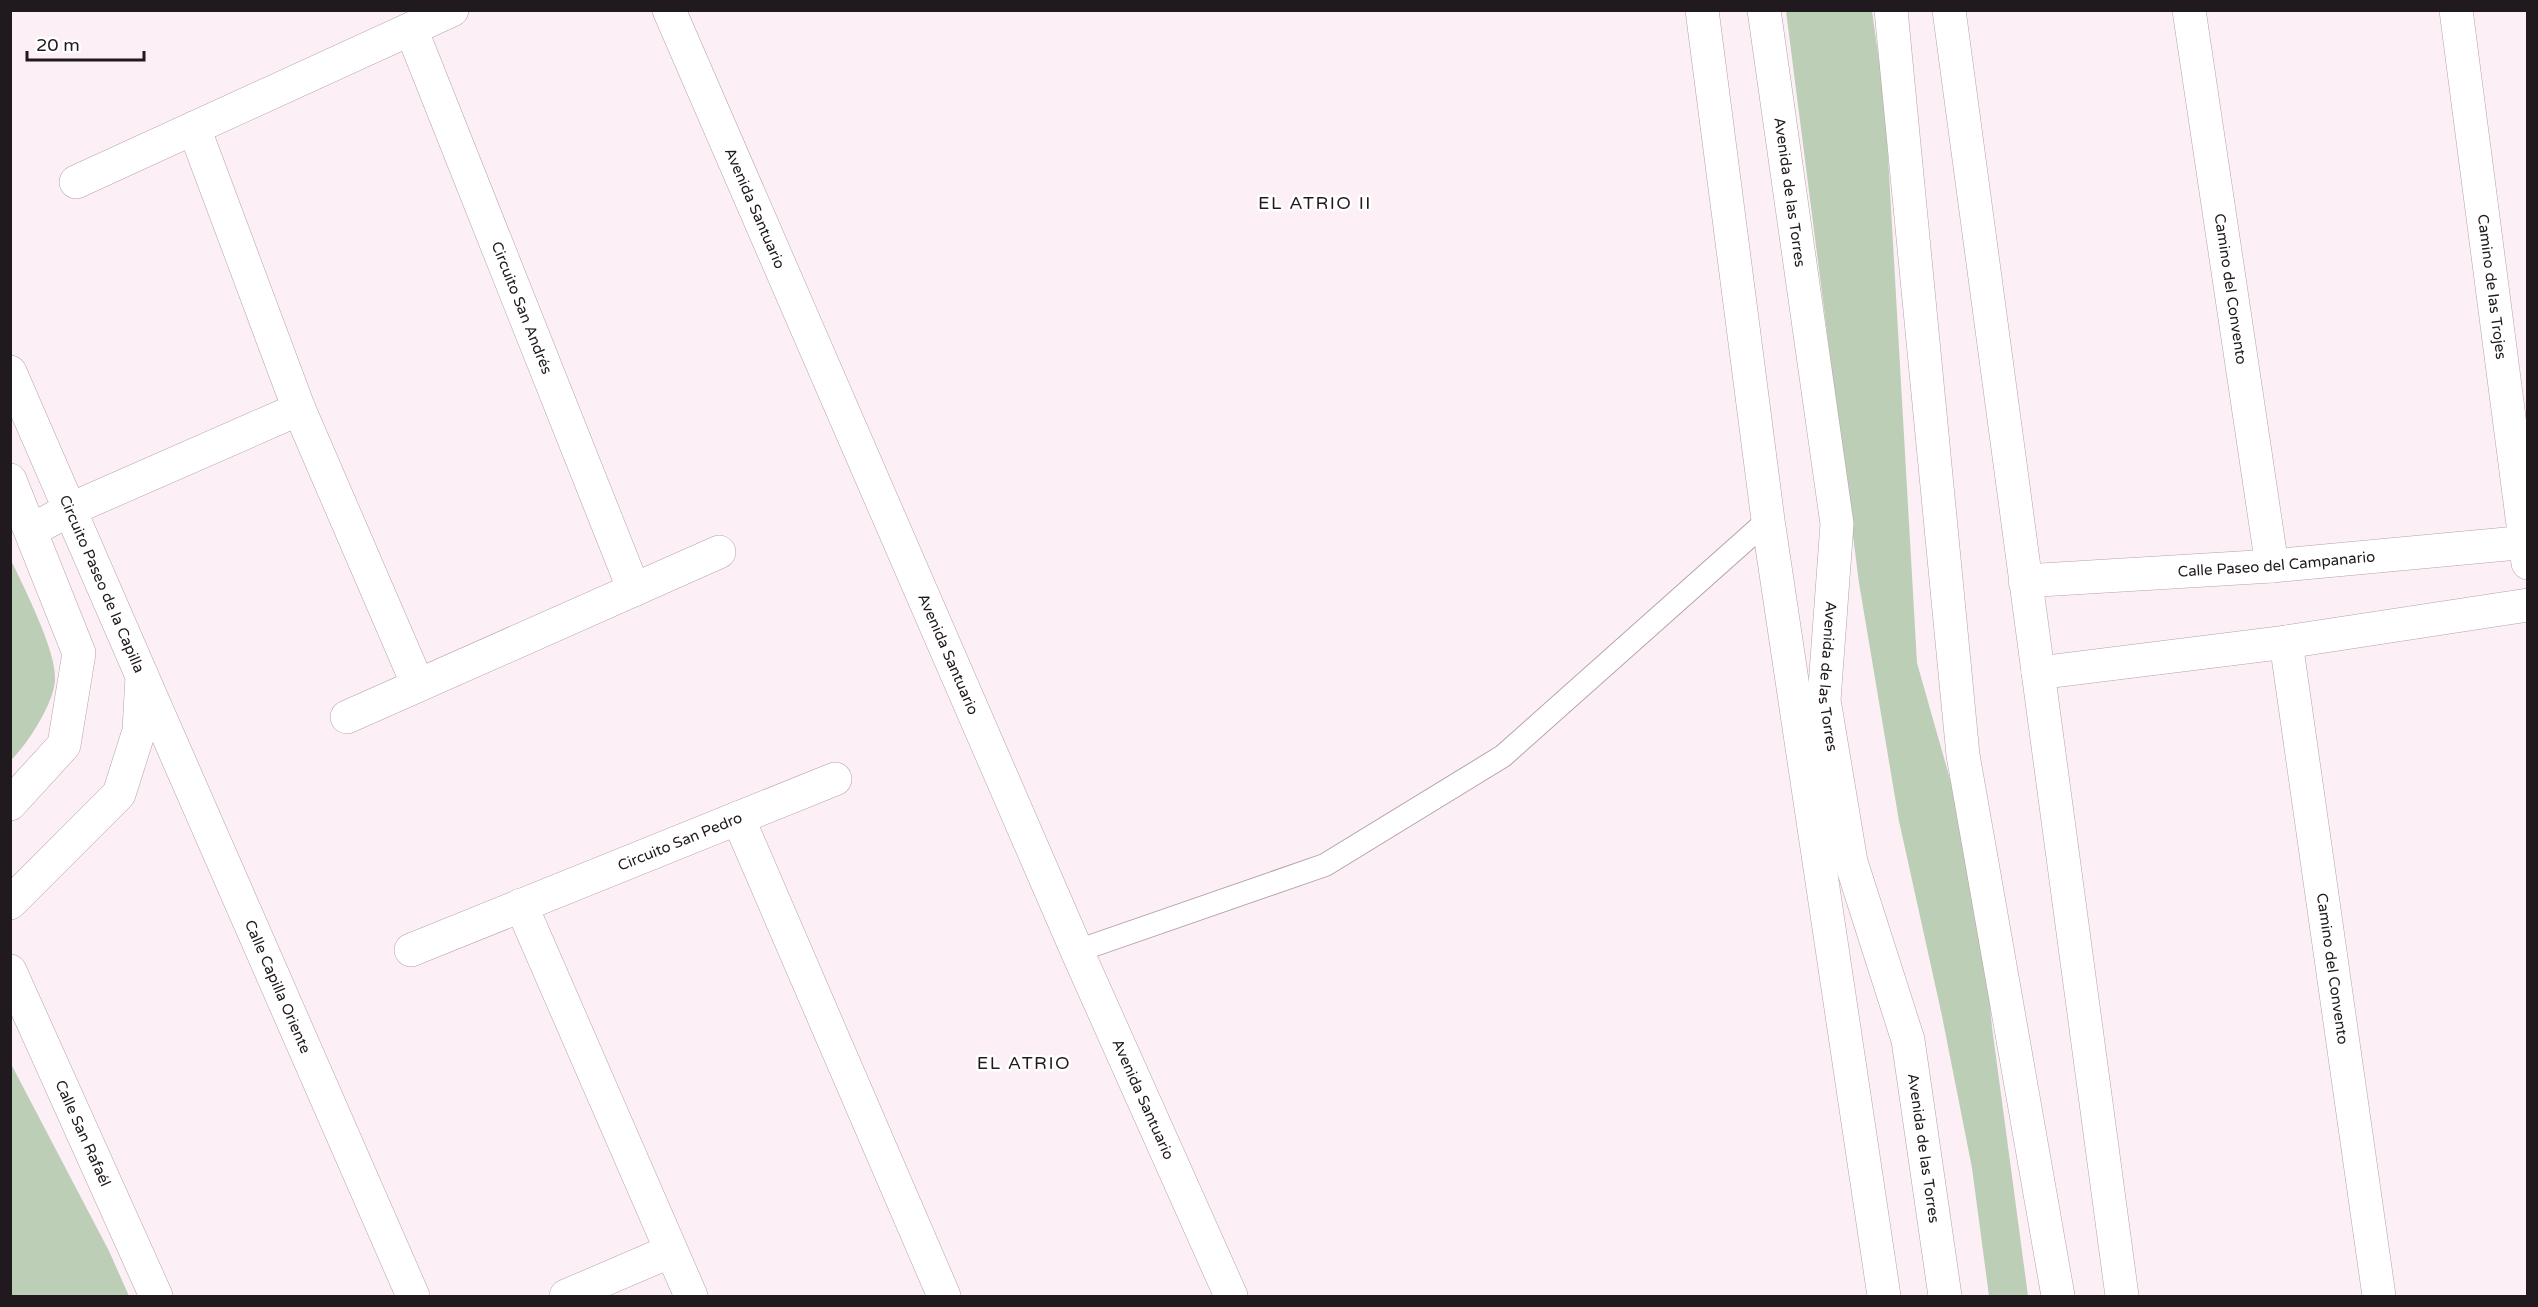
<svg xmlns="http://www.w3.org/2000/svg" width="2538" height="1307" font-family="'Varela Round',sans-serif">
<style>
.green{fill:#bcceb5}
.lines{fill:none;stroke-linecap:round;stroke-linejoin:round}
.service-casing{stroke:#b4a1aa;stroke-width:24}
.minor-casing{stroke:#b4a1aa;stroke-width:34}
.tertiary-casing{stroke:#b4a1aa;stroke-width:34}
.primary-casing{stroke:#b4a1aa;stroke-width:34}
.service{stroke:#fff;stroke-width:22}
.minor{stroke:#fff;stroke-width:33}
.tertiary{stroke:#fff;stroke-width:33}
.primary{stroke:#fff;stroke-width:33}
.labels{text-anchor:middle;stroke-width:5;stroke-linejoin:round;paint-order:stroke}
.street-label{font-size:15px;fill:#20191d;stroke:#fff}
.quarter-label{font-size:18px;letter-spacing:1.5px;fill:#20191d;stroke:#fff}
</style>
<rect width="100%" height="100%" fill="#fcf0f6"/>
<!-- green -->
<g class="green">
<polygon points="1786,11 1872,11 1885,103 1917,663 1977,874 1992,1027 2028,1296 1989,1296 1972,1168 1942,1016 1899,821 1859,583"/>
<path d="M10 558C23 586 57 651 55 680 54 703 27 745 11 760Z"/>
<polygon points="10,1062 109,1251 129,1296 11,1296"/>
</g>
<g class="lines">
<defs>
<polyline id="service" points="1077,951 1325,865 1503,756 1768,520"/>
<g id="minor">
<path id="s1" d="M2189 10 2272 566"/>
<path id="s2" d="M2456 10 2528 563"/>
<path id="s3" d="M411 29 634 590"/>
<polyline points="194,128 299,409 418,685"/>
<polyline points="76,182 452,10"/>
<polyline points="32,530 71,509 299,409"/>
<path id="s4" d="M2025 581 2272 566 2528 542"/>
<path id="s5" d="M2286 642 2379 1296"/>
<polyline points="2038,673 2286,642 2528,605"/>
<path id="s6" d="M142 676 413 1296"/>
<polyline points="347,717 719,552"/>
<polyline points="738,818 944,1296"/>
<polyline points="521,905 691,1296"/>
<path id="s7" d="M411 950 835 779"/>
<path id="s8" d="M10 971 156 1296"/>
<polyline points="566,1296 671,1251"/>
</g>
<g id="tertiary">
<path id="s9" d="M669 10 1077 951 1231 1296"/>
<polyline points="1702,10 1768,520 1884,1296"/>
<polyline points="1949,10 2122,1296"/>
<path id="s10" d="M10 372 142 676 139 731 119 794 10 903"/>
<polyline points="10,480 79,653 64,745 10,804"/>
</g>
<g id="primary">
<path id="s11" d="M1764 10 1837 524 1824 700 1851 862 1908 1040 1945 1296"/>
<polyline points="1891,10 1963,755 2058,1296"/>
</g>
</defs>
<!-- service casing -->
<use href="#service" class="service-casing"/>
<!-- minor casing -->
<use href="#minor" class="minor-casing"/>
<!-- tertiary casing -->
<use href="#tertiary" class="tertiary-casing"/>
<!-- primary casing -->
<use href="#primary" class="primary-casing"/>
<!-- service -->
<use href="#service" class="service"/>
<!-- minor -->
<use href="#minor" class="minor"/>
<!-- tertiary -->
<use href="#tertiary" class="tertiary"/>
<!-- primary -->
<use href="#primary" class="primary"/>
</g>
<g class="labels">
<!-- street labels -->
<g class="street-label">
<text dy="5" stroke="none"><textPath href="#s11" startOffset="184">Avenida de las Torres</textPath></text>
<text dy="5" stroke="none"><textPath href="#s9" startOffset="216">Avenida Santuario</textPath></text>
<text dy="5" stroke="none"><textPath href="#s2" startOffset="279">Camino de las Trojes</textPath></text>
<text dy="5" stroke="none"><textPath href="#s1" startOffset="282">Camino del Convento</textPath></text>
<text dy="5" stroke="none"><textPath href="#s3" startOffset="300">Circuito San Andrés</textPath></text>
<text dy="5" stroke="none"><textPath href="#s4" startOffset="252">Calle Paseo del Campanario</textPath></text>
<text dy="5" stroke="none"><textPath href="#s10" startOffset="231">Circuito Paseo de la Capilla</textPath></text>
<text dy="5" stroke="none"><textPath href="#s9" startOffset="702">Avenida Santuario</textPath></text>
<text dy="5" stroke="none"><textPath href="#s11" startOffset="672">Avenida de las Torres</textPath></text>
<text dy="5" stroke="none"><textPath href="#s7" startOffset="290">Circuito San Pedro</textPath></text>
<text dy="5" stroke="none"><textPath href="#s5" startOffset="330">Camino del Convento</textPath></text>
<text dy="5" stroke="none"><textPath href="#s6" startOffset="339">Calle Capilla Oriente</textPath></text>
<text dy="5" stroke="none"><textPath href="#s9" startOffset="1188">Avenida Santuario</textPath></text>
<text dy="5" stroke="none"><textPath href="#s8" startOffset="178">Calle San Rafaél</textPath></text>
<text dy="5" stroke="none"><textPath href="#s11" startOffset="1156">Avenida de las Torres</textPath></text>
</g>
<!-- quarter labels -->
<g class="quarter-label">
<text x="1315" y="209">EL ATRIO II</text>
<text x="1024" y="1069">EL ATRIO</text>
</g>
</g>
<!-- border -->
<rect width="2538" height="1307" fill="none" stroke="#20191d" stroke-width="24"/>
<!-- scale -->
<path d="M27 51v9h117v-9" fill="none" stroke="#20191d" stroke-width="3"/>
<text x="36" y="51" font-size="18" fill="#20191d" stroke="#ffffff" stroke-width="4.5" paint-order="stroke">20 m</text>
</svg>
